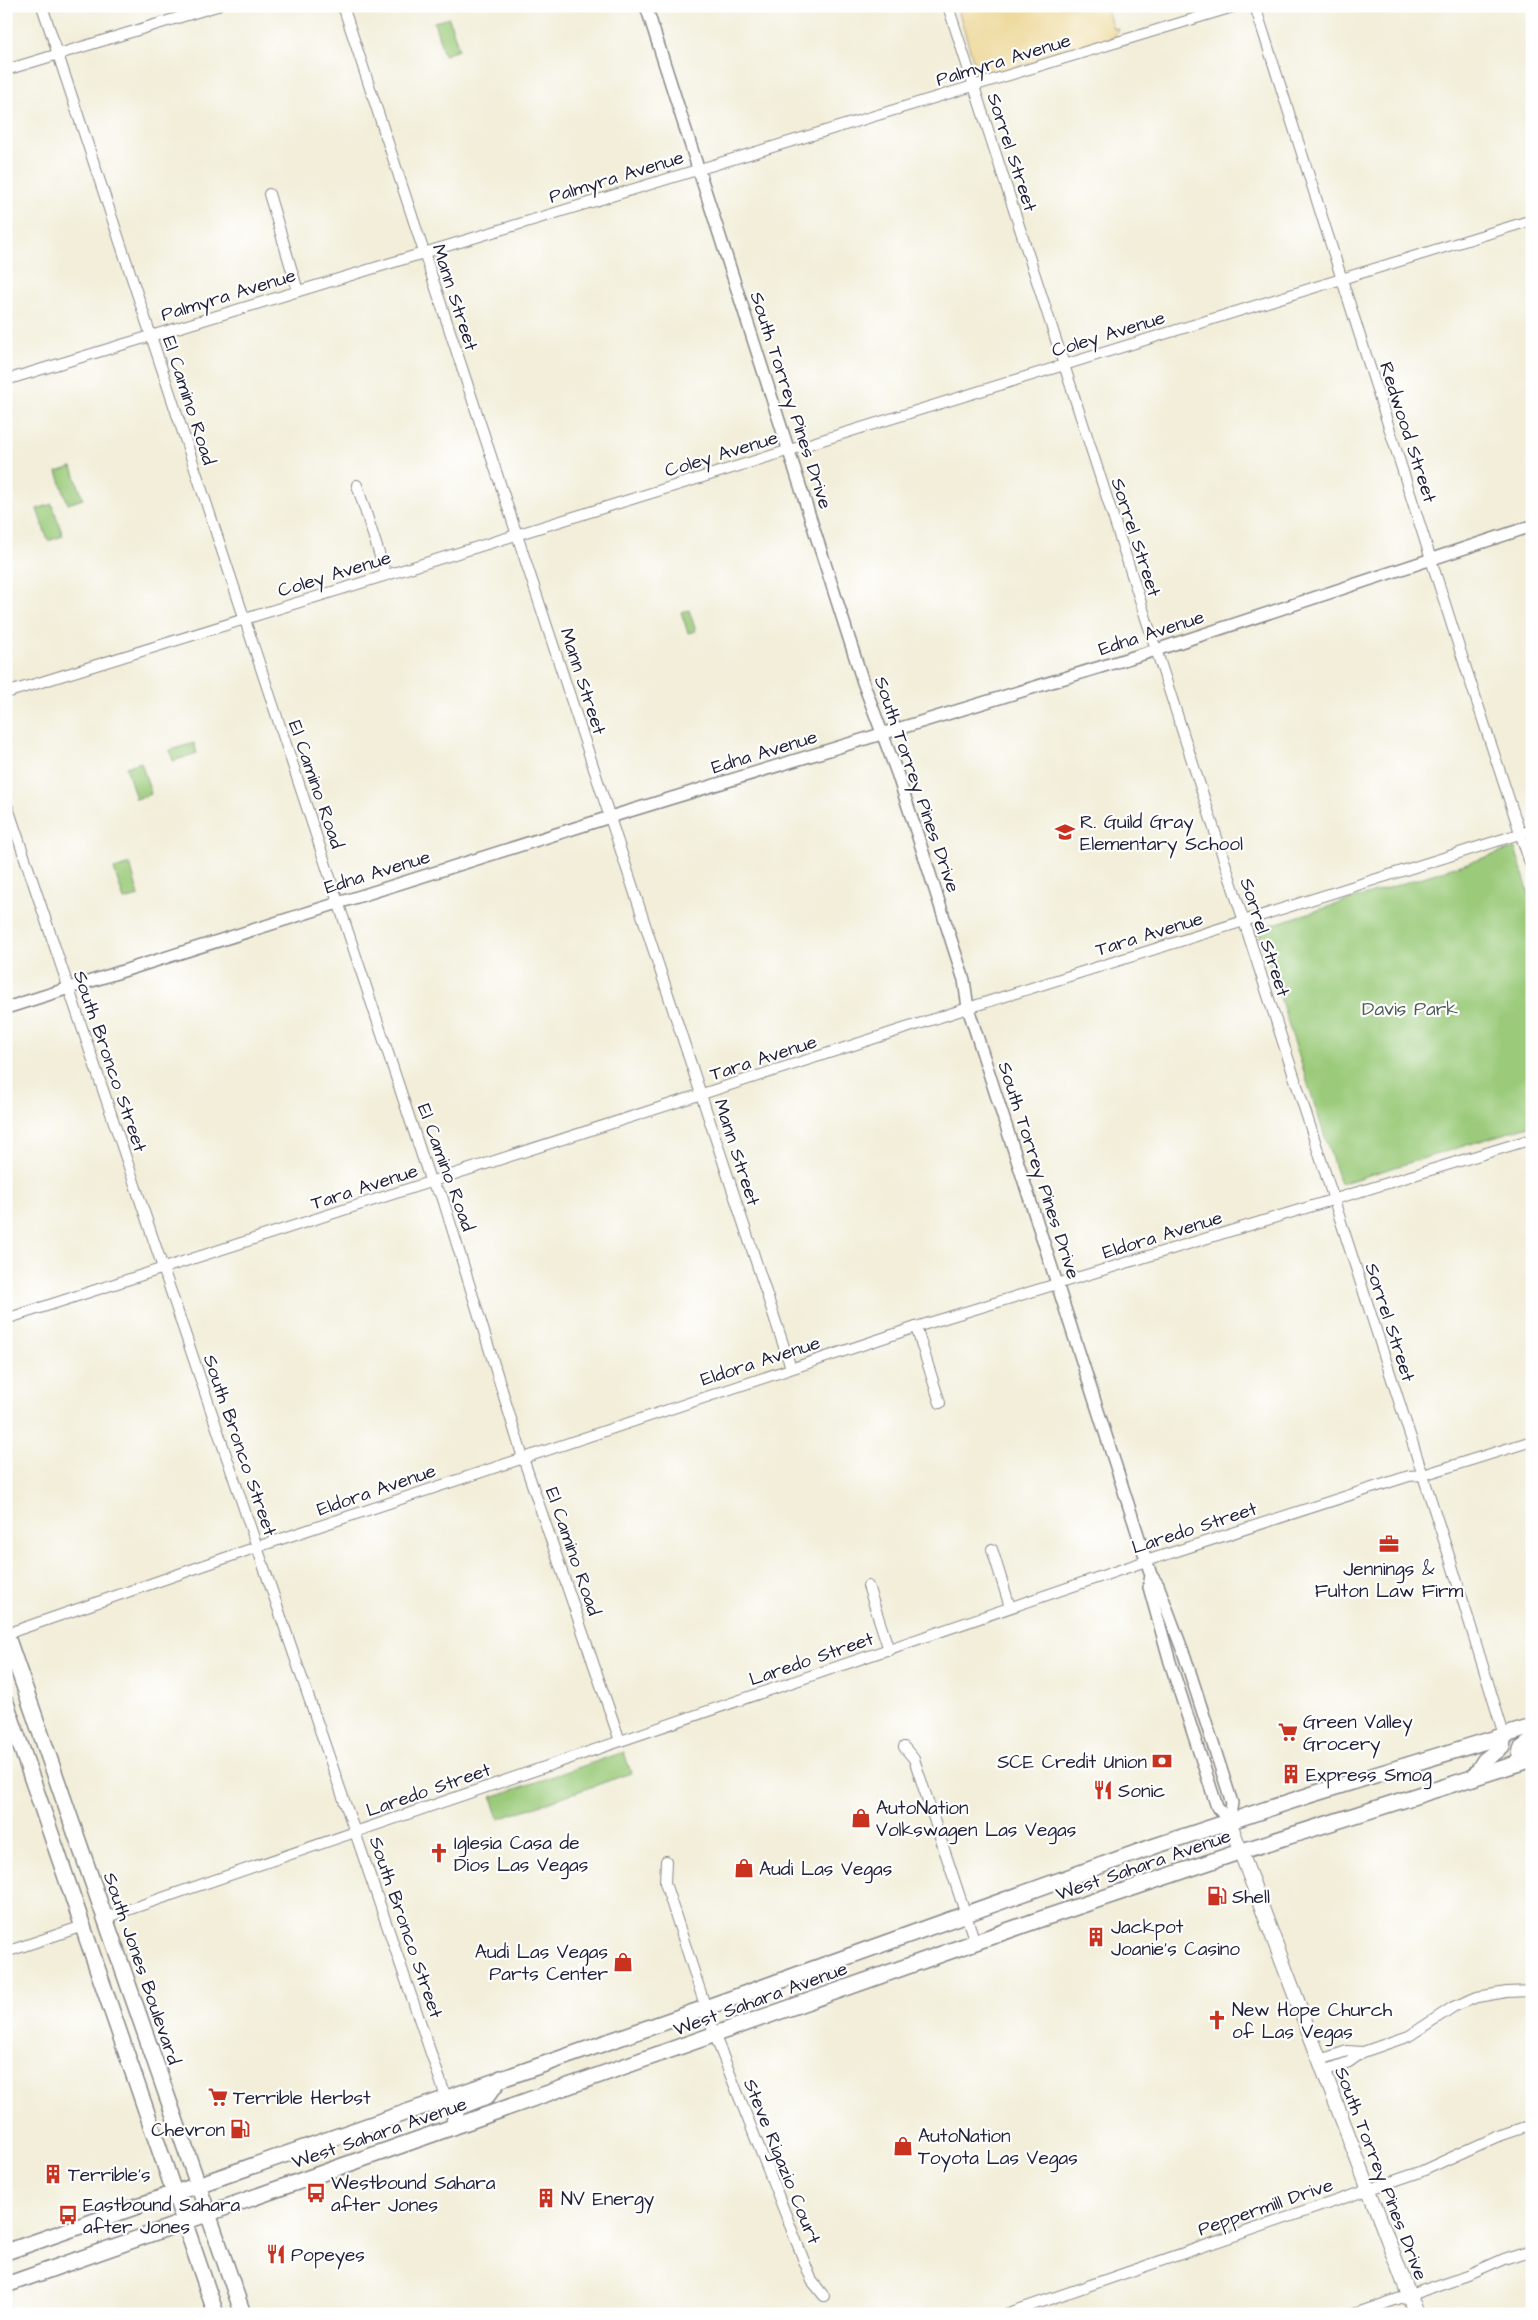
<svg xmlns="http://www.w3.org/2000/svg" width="1538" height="2320" font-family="'Architects Daughter',sans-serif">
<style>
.green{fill:#9bcb7a;stroke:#5e765a}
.sand{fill:#eeda9e;stroke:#887e6c}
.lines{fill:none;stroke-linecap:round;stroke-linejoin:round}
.minor-casing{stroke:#8a888a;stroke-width:12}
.tertiary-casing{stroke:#8a888a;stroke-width:14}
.secondary-casing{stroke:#8a888a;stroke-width:16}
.primary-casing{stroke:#8a888a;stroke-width:18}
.minor{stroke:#fff;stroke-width:10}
.tertiary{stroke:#fff;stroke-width:11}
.secondary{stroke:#fff;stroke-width:14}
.primary{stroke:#fff;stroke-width:15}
.labels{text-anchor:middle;stroke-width:4.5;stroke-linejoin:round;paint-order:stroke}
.street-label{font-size:19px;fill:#22223b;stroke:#fff}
.poi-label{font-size:19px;fill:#22223b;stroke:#fff;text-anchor:start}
.park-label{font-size:19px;fill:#4c5d51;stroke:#fff}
</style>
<rect width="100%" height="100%" fill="#fff"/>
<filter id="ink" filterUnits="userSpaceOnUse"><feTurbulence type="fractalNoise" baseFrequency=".02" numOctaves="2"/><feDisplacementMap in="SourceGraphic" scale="10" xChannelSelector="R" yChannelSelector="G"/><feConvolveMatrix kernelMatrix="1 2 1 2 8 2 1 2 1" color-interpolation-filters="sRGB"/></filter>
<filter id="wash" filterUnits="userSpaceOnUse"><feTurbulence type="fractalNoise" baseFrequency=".0096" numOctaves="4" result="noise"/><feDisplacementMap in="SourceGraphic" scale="20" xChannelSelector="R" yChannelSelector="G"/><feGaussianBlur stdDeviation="1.12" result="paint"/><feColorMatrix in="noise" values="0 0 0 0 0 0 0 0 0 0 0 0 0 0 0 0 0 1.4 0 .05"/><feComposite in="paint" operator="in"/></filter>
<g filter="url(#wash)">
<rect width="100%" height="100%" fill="#f2eed9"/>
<!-- green -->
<g class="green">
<polygon points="449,18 459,50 444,55 434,22"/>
<polygon points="72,467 83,499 68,504 57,472"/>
<polygon points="52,504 63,536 48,541 37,509"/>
<polygon points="689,610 696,631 688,633 681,612"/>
<polygon points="194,743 197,753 173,761 170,750"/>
<polygon points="141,762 151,794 136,799 126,767"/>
<polygon points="1515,848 1532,903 1532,1125 1340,1184 1258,929"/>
<polygon points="130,864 139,896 124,900 114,869"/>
<polygon points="624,1752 631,1773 499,1819 492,1797"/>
</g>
<!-- sand -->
<polygon class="sand" points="957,6 1106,6 1113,29 1118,28 1115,37 979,80"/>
</g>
<g filter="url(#ink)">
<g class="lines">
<defs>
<g id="minor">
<polyline points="42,6 431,1183 442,1196 523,1458 620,1741"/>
<polyline points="343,6 791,1368"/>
<polyline points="948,6 1451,1562 1504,1735"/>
<polyline points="1255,6 1455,635 1532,869"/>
<polyline points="6,70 217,6"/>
<polyline points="269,194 298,291"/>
<polyline points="6,380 1236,6"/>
<polyline points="357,485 386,575"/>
<polyline points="6,693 1532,220"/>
<polyline points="6,802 257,1547 446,2097"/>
<polyline points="6,1319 968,1008 1532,830"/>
<polyline points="916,1327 940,1403"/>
<polyline points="992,1549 1010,1607"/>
<polyline points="868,1586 889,1650"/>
<polyline points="6,1634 257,1547 916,1327 1532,1139"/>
<polyline points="904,1747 914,1759 975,1942"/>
<polyline points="666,1861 665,1883 715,2036 812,2281 824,2296"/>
<polyline points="104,1918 1146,1561 1409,1476 1423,1475 1532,1441"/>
<polyline points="6,1952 83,1926"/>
<polyline points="1320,2060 1347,2051 1363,2052"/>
<polyline points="1324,2071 1349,2062 1363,2052 1409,2036 1453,2007 1477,1997 1507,1992 1532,1991"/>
<polyline points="1006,2314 1420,2172 1496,2137 1532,2125"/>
<polyline points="1354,2314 1468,2275 1504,2259 1532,2250"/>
</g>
<g id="tertiary">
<polyline points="646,6 863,682 897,773 920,843 964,980 968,1008 1151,1575 1158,1585 1185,1657 1232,1803 1229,1821"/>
<polyline points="6,1008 610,817 1156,650 1532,526"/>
<polyline points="1151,1575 1149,1587 1170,1662 1217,1807 1229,1821"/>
</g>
<polyline id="secondary" points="1229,1821 1416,2314"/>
<g id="primary">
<polyline points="6,1634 243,2314"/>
<polyline points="6,1703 216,2314"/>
<polyline points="1519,1763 1521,1749 1532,1741"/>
<polyline points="1473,1778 1485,1760 1502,1747 1504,1735"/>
<polyline points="453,2127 457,2108 487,2096 501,2078"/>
<polyline points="6,2252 705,2008 1155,1846 1313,1794 1532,1727"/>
<polyline points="6,2285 1035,1921 1239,1852 1532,1759"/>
</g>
</defs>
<!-- minor casing -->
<use href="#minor" class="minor-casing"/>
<!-- tertiary casing -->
<use href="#tertiary" class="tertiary-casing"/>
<!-- secondary casing -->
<use href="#secondary" class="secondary-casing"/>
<!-- primary casing -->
<use href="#primary" class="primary-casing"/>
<!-- minor -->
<use href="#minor" class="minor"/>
<!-- tertiary -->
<use href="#tertiary" class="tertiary"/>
<!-- secondary -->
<use href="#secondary" class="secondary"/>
<!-- primary -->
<use href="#primary" class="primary"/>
</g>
</g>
<!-- icons -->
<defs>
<symbol id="school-bare" viewBox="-9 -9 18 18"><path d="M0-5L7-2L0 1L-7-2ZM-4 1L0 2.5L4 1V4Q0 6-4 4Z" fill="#c8321e" stroke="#fff" stroke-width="2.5" paint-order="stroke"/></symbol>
<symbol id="office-bare" viewBox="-9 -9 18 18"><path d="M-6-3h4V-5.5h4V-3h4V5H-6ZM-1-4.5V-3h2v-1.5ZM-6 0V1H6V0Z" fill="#c8321e" stroke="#fff" stroke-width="2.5" paint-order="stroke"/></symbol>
<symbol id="supermarket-bare" viewBox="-9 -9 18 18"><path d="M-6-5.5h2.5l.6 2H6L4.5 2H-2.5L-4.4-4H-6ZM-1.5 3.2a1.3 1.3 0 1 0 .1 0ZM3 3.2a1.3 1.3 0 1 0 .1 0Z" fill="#c8321e" stroke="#fff" stroke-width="2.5" paint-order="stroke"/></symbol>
<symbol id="bank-bare" viewBox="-9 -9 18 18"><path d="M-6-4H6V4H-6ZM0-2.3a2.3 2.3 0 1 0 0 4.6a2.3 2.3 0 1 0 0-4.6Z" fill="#c8321e" stroke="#fff" stroke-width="2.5" paint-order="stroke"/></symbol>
<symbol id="building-bare" viewBox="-9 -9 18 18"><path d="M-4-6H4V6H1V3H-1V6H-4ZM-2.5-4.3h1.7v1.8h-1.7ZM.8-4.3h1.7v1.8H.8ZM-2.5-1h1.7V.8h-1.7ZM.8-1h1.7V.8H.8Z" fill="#c8321e" stroke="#fff" stroke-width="2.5" paint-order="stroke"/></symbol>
<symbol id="restaurant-bare" viewBox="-9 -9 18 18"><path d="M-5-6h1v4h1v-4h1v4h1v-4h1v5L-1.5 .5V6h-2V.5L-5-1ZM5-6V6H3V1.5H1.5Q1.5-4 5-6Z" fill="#c8321e" stroke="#fff" stroke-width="2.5" paint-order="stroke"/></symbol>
<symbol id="shop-bare" viewBox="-9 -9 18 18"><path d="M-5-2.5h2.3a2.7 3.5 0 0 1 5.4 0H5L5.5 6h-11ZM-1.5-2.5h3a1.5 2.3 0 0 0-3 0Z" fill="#c8321e" stroke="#fff" stroke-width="2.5" paint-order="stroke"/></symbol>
<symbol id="church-bare" viewBox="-9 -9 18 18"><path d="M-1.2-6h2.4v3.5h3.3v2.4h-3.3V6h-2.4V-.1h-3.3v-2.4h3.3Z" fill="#c8321e" stroke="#fff" stroke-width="2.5" paint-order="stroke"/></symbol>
<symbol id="fuel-bare" viewBox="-9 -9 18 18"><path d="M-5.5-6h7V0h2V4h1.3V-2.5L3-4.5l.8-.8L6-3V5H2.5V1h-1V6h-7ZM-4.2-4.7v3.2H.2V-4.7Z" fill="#c8321e" stroke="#fff" stroke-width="2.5" paint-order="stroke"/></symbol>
<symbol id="bus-bare" viewBox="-9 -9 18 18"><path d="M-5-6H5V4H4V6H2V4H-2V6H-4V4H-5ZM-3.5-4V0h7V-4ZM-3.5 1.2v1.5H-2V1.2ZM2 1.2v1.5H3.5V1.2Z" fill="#c8321e" stroke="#fff" stroke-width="2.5" paint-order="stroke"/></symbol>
</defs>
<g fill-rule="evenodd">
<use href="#school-bare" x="1051" y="818" width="28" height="28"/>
<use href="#office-bare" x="1375" y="1530" width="28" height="28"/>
<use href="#supermarket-bare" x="1274" y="1718" width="28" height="28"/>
<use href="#bank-bare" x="1148" y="1747" width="28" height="28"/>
<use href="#building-bare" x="1277" y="1760" width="28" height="28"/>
<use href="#restaurant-bare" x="1089" y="1776" width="28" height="28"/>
<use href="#shop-bare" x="847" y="1804" width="28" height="28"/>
<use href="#church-bare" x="425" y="1839" width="28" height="28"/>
<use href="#shop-bare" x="730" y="1854" width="28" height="28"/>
<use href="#fuel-bare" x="1203" y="1882" width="28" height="28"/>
<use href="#building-bare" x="1082" y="1923" width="28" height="28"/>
<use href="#shop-bare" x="609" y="1948" width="28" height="28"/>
<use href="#church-bare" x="1203" y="2006" width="28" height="28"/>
<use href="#supermarket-bare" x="204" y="2083" width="28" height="28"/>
<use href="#fuel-bare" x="226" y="2115" width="28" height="28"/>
<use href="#shop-bare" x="889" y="2132" width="28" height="28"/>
<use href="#building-bare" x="39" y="2160" width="28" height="28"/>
<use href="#bus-bare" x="302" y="2179" width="28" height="28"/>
<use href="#building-bare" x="532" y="2184" width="28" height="28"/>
<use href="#bus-bare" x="54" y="2201" width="28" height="28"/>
<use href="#restaurant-bare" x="262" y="2240" width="28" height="28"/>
</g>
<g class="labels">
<!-- street labels -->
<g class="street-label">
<text transform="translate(1003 59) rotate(-17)" y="7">Palmyra Avenue</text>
<text transform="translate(1013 152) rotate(72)" y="7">Sorrel Street</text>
<text transform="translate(616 176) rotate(-17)" y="7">Palmyra Avenue</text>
<text transform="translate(228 294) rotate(-17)" y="7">Palmyra Avenue</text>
<text transform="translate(456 297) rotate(72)" y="7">Mann Street</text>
<text transform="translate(1108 333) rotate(-17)" y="7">Coley Avenue</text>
<text transform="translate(190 400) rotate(72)" y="7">El Camino Road</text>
<text transform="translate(792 400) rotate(72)" y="7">South Torrey Pines Drive</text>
<text transform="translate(1409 432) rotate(72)" y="7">Redwood Street</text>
<text transform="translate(721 453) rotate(-17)" y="7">Coley Avenue</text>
<text transform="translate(1137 537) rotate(72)" y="7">Sorrel Street</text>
<text transform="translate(334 573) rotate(-17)" y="7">Coley Avenue</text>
<text transform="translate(1151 632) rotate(-18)" y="7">Edna Avenue</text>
<text transform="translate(584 681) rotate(72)" y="7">Mann Street</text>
<text transform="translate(764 751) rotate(-17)" y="7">Edna Avenue</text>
<text transform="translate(317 784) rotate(71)" y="7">El Camino Road</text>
<text transform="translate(918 784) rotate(71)" y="7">South Torrey Pines Drive</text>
<text transform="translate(377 871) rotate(-17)" y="7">Edna Avenue</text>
<text transform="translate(1149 933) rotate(-17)" y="7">Tara Avenue</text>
<text transform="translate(1266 937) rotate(72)" y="7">Sorrel Street</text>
<text transform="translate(763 1057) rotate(-18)" y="7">Tara Avenue</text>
<text transform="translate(111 1061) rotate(71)" y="7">South Bronco Street</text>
<text transform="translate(738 1152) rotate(72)" y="7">Mann Street</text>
<text transform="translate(447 1167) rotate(70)" y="7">El Camino Road</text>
<text transform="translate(1040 1170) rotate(72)" y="7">South Torrey Pines Drive</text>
<text transform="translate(364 1186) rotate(-18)" y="7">Tara Avenue</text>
<text transform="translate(1162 1234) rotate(-17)" y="7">Eldora Avenue</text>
<text transform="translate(1391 1322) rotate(72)" y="7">Sorrel Street</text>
<text transform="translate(760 1360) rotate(-18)" y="7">Eldora Avenue</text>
<text transform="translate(241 1445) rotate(71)" y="7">South Bronco Street</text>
<text transform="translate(376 1489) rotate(-19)" y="7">Eldora Avenue</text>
<text transform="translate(1194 1527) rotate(-18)" y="7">Laredo Street</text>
<text transform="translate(574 1551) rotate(71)" y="7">El Camino Road</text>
<text transform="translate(811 1658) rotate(-19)" y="7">Laredo Street</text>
<text transform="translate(428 1789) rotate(-19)" y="7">Laredo Street</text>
<text transform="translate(1143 1864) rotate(-19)" y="7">West Sahara Avenue</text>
<text transform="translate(407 1927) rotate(71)" y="7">South Bronco Street</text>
<text transform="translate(143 1968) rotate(71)" y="7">South Jones Boulevard</text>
<text transform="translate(760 1998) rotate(-20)" y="7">West Sahara Avenue</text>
<text transform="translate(379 2132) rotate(-19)" y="7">West Sahara Avenue</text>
<text transform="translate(783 2161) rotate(68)" y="7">Steve Rigazio Court</text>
<text transform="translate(1382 2173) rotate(69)" y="7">South Torrey Pines Drive</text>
<text transform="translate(1265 2206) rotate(-19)" y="7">Peppermill Drive</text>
</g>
<!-- poi labels -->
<g class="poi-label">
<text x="1080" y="828">R. Guild Gray<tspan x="1080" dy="22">Elementary School</tspan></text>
<text x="1389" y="1575" text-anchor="middle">Jennings &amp;<tspan x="1389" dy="22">Fulton Law Firm</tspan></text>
<text x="1303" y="1728">Green Valley<tspan x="1303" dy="22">Grocery</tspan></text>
<text x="1147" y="1768" text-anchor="end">SCE Credit Union</text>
<text x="1306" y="1781">Express Smog</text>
<text x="1118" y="1797">Sonic</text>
<text x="876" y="1814">AutoNation<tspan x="876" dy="22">Volkswagen Las Vegas</tspan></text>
<text x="454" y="1849">Iglesia Casa de<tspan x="454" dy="22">Dios Las Vegas</tspan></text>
<text x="759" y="1875">Audi Las Vegas</text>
<text x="1232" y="1903">Shell</text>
<text x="1111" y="1933">Jackpot<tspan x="1111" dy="22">Joanie's Casino</tspan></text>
<text x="608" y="1958" text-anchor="end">Audi Las Vegas<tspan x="608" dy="22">Parts Center</tspan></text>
<text x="1232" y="2016">New Hope Church<tspan x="1232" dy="22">of Las Vegas</tspan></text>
<text x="233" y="2104">Terrible Herbst</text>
<text x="225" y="2136" text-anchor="end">Chevron</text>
<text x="918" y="2142">AutoNation<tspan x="918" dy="22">Toyota Las Vegas</tspan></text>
<text x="68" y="2181">Terrible's</text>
<text x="331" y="2189">Westbound Sahara<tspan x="331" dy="22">after Jones</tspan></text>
<text x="561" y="2205">NV Energy</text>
<text x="83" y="2211">Eastbound Sahara<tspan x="83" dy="22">after Jones</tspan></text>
<text x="291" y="2261">Popeyes</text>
</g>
<!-- park labels -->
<g class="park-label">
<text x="1410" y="1015">Davis Park</text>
</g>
</g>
<!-- margin -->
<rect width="1538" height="2320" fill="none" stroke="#fff" stroke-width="25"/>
</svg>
